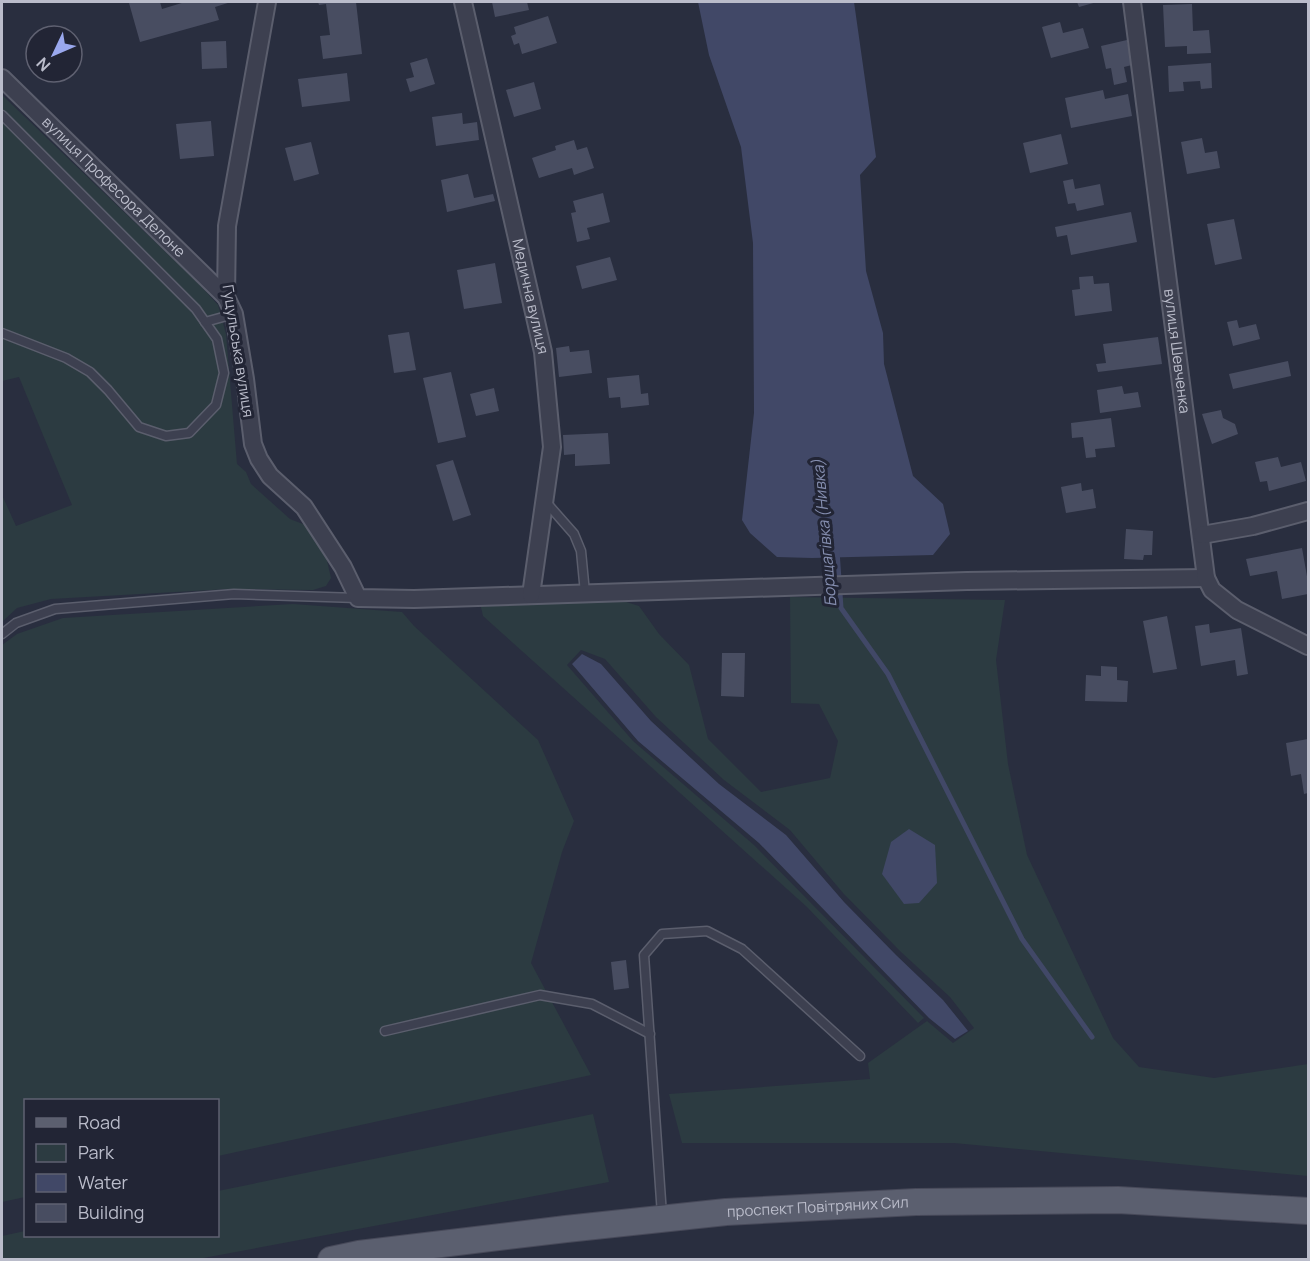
<svg xmlns="http://www.w3.org/2000/svg" width="1310" height="1261" font-family="Manrope,sans-serif">
<style>
.green{fill:#2c3b41}
.water{fill:#414867}
.lines{fill:none;stroke-linecap:round;stroke-linejoin:round}
.stream{stroke:#414867;stroke-width:5}
.building{fill:#484d61}
.lane-casing{stroke:#5b5e6d;stroke-width:11}
.street-casing{stroke:#5b5e6d;stroke-width:20}
.primary-casing{stroke:#474959;stroke-width:28}
.lane{stroke:#3d4050;stroke-width:8}
.street{stroke:#3d4050;stroke-width:16}
.primary{stroke:#5b5f6f;stroke-width:26}
.labels{text-anchor:middle;stroke-width:6;stroke-linejoin:round;paint-order:stroke}
.street-label{font-size:15px;fill:#babcca;stroke:#222535}
.water-label{font-size:16px;font-style:italic;fill:#848dae;stroke:#222535}
</style>
<rect width="100%" height="100%" fill="#292e3f"/>
<!-- green -->
<g class="green">
<polygon points="2,95 198,283 218,305 226,334 237,464 246,472 251,484 290,519 308,526 325,552 331,578 326,586 313,590 229,589 51,599 17,608 2,622 2,495 16,526 72,505 19,377 2,381"/>
<polygon points="790,597 1005,600 996,660 1008,764 1027,855 1113,1038 1139,1067 1214,1078 1308,1064 1308,1176 954,1143 682,1143 669,1094 870,1079 868,1063 927,1021 953,1043 974,1028 950,997 901,952 843,893 790,830 724,780 656,717 605,659 581,650 567,665 633,741 754,845 924,1018 918,1023 807,907 483,616 480,603 620,600 639,606 659,634 689,665 708,739 761,792 830,778 838,741 819,704 791,703"/>
<polygon points="293,604 402,612 414,626 538,740 574,821 562,852 531,963 591,1075 218,1156 218,1100 26,1100 25,1197 2,1202 2,645 17,634 63,618"/>
<polygon points="593,1114 609,1182 198,1259 2,1259 2,1236 25,1231 26,1236 218,1236 218,1191"/>
</g>
<!-- water -->
<g class="water">
<polygon points="698,2 854,2 876,157 860,175 866,271 883,333 884,364 913,476 943,504 950,534 933,555 812,558 777,557 750,533 742,520 754,413 753,243 741,147 709,55"/>
<polygon points="582,654 601,664 651,721 719,784 786,835 844,902 896,955 943,1000 968,1031 955,1039 929,1018 759,843 638,741 572,664"/>
<polygon points="909,829 935,845 937,883 919,903 904,904 882,874 891,842"/>
</g>
<g class="lines">
<!-- stream -->
<polyline class="stream" points="837,551 841,608 888,674 1022,939 1092,1037"/>
</g>
<!-- building -->
<g class="building">
<polygon points="135,2 160,2 162,9 185,2 231,2 215,7 219,20 140,42 129,3"/>
<polygon points="318,2 356,2 362,54 323,59 320,36 330,35 326,4 319,5"/>
<polygon points="492,2 527,2 529,10 495,17"/>
<polygon points="1077,2 1097,2 1079,7"/>
<polygon points="1192,4 1193,31 1209,30 1211,53 1187,54 1187,46 1165,47 1163,5"/>
<polygon points="548,16 557,43 522,54 519,43 514,45 511,36 516,34 514,27"/>
<polygon points="1060,22 1063,33 1083,28 1089,48 1051,58 1042,27"/>
<polygon points="1127,40 1132,65 1124,67 1127,82 1114,85 1111,68 1106,69 1101,46"/>
<polygon points="226,41 227,68 202,69 201,42"/>
<polygon points="427,58 435,84 410,92 406,79 414,77 410,63"/>
<polygon points="1211,63 1212,88 1201,89 1200,81 1183,82 1184,91 1169,92 1168,66"/>
<polygon points="347,73 350,101 302,107 298,79"/>
<polygon points="534,82 541,109 514,117 506,90"/>
<polygon points="1103,90 1105,99 1128,94 1132,116 1071,128 1065,98"/>
<polygon points="462,113 463,124 477,122 479,140 436,146 432,117"/>
<polygon points="211,121 214,156 180,159 176,124"/>
<polygon points="1061,134 1068,164 1030,173 1023,143"/>
<polygon points="1202,138 1205,153 1217,151 1220,168 1187,174 1181,142"/>
<polygon points="574,140 577,150 587,147 594,168 574,175 572,168 539,178 532,158 556,150 555,146"/>
<polygon points="311,142 319,174 294,181 285,148"/>
<polygon points="468,174 474,198 493,194 495,201 447,212 441,180"/>
<polygon points="1073,179 1075,189 1100,184 1104,205 1077,211 1075,203 1068,204 1063,181"/>
<polygon points="603,193 610,222 587,228 590,239 577,242 571,213 576,212 573,201"/>
<polygon points="1131,212 1137,242 1071,255 1067,235 1057,237 1055,227"/>
<polygon points="1234,219 1242,259 1215,265 1207,224"/>
<polygon points="610,257 617,280 582,289 576,266"/>
<polygon points="495,263 502,303 464,309 457,270"/>
<polygon points="1093,276 1094,284 1109,283 1112,311 1075,316 1072,290 1080,289 1079,277"/>
<polygon points="1237,320 1239,328 1256,324 1260,339 1233,346 1227,322"/>
<polygon points="409,332 416,370 394,373 388,335"/>
<polygon points="1158,337 1162,364 1098,372 1096,364 1106,363 1103,344"/>
<polygon points="569,346 570,352 589,350 592,373 559,377 556,348"/>
<polygon points="1288,361 1291,376 1233,389 1229,374"/>
<polygon points="451,372 466,437 438,443 423,378"/>
<polygon points="639,375 641,394 648,393 649,405 621,408 620,397 609,398 607,378"/>
<polygon points="1122,386 1124,394 1138,392 1141,407 1100,413 1097,390"/>
<polygon points="494,388 499,411 476,416 470,394"/>
<polygon points="1221,410 1223,418 1235,424 1238,434 1212,444 1202,414"/>
<polygon points="1111,418 1115,447 1095,449 1096,457 1086,458 1083,437 1072,438 1071,423"/>
<polygon points="608,433 610,464 575,466 575,454 564,455 563,435"/>
<polygon points="1278,457 1281,467 1301,462 1306,481 1269,491 1267,481 1260,482 1255,462"/>
<polygon points="453,460 471,515 453,521 436,465"/>
<polygon points="1081,483 1082,491 1093,489 1096,508 1066,513 1061,487"/>
<polygon points="1126,529 1153,531 1152,555 1144,555 1143,560 1124,559"/>
<polygon points="1302,548 1308,582 1308,594 1282,599 1277,571 1250,576 1246,559"/>
<polygon points="1167,616 1177,669 1153,673 1143,621"/>
<polygon points="1209,624 1210,633 1241,628 1248,674 1237,676 1235,660 1201,666 1195,626"/>
<polygon points="722,653 745,653 744,697 721,696"/>
<polygon points="1101,666 1117,667 1117,680 1128,681 1127,702 1085,701 1086,675 1101,676"/>
<polygon points="1308,739 1308,793 1304,794 1301,774 1291,776 1286,743"/>
<polygon points="626,960 629,988 614,990 611,962"/>
</g>
<g class="lines">
<defs>
<g id="lane">
<polyline points="2,115 196,309 217,339 224,373 216,405 189,433 166,436 139,427 108,390 90,372 66,358 2,333"/>
<polyline points="205,322 234,314"/>
<polyline points="545,501 574,534 581,551 585,593"/>
<polyline points="2,634 16,623 55,609 234,594 358,598"/>
<polyline points="385,1031 540,995 592,1004 650,1034"/>
<polyline points="662,1215 644,955 662,934 707,931 742,949 860,1056"/>
</g>
<g id="street">
<polyline points="267,2 227,226 226,297 234,314 245,379 253,444 259,459 270,476 304,507 343,567 358,598 414,599 967,581 1206,578"/>
<path id="s1" d="M463 2 543 352 552 447 531 595"/>
<path id="s2" d="M1132 2 1206 578 1212 590 1237 610 1308 646"/>
<path id="s3" d="M2 78 226 297"/>
<polyline points="1202,535 1253,526 1308,511"/>
</g>
<g id="primary">
<path id="s4" d="M331 1260 359 1254 566 1229 726 1212 916 1202 1118 1200 1308 1211"/>
</g>
</defs>
<!-- lane casing -->
<use href="#lane" class="lane-casing"/>
<!-- street casing -->
<use href="#street" class="street-casing"/>
<!-- primary casing -->
<use href="#primary" class="primary-casing"/>
<!-- lane -->
<use href="#lane" class="lane"/>
<!-- street -->
<use href="#street" class="street"/>
<!-- primary -->
<use href="#primary" class="primary"/>
</g>
<g class="labels">
<!-- street labels -->
<g class="street-label">
<text dy="5" stroke="none"><textPath href="#s3" startOffset="156">вулиця Професора Делоне</textPath></text>
<text dy="5" stroke="none"><textPath href="#s1" startOffset="302">Медична вулиця</textPath></text>
<text transform="translate(238 351) rotate(81)" y="5">Гуцульська вулиця</text>
<text dy="5" stroke="none"><textPath href="#s2" startOffset="352">вулиця Шевченка</textPath></text>
<text dy="5" stroke="none"><textPath href="#s4" startOffset="490">проспект Повітряних Сил</textPath></text>
</g>
<!-- water labels -->
<g class="water-label">
<text transform="translate(824 533) rotate(-95)" y="6">Борщагівка (Нивка)</text>
</g>
</g>
<!-- border -->
<rect width="1310" height="1261" fill="none" stroke="#babcca" stroke-width="6"/>
<!-- legend -->
<rect x="24" y="1099" width="195" height="138" fill="#222535" stroke="#5f6171" stroke-width="1.5"/>
<rect x="36" y="1118" width="30" height="9" fill="#5b5f6f" stroke="#5f6171" stroke-width="1.5"/>
<text x="78" y="1129" font-size="18" fill="#babcca">Road</text>
<rect x="36" y="1144" width="30" height="18" fill="#2c3b41" stroke="#5f6171" stroke-width="1.5"/>
<text x="78" y="1159" font-size="18" fill="#babcca">Park</text>
<rect x="36" y="1174" width="30" height="18" fill="#414867" stroke="#5f6171" stroke-width="1.5"/>
<text x="78" y="1189" font-size="18" fill="#babcca">Water</text>
<rect x="36" y="1204" width="30" height="18" fill="#484d61" stroke="#5f6171" stroke-width="1.5"/>
<text x="78" y="1219" font-size="18" fill="#babcca">Building</text>
<!-- north arrow -->
<g transform="translate(54 54) rotate(226)"><circle r="28" fill="#222535" stroke="#5f6171" stroke-width="1.5"/>
<path d="M0-4.5L10 22L0 15L-10 22Z" fill="#9aa8ee"/>
<text y="-9" font-size="16" font-weight="bold" text-anchor="middle" fill="#babcca">N</text>
</g>
</svg>
